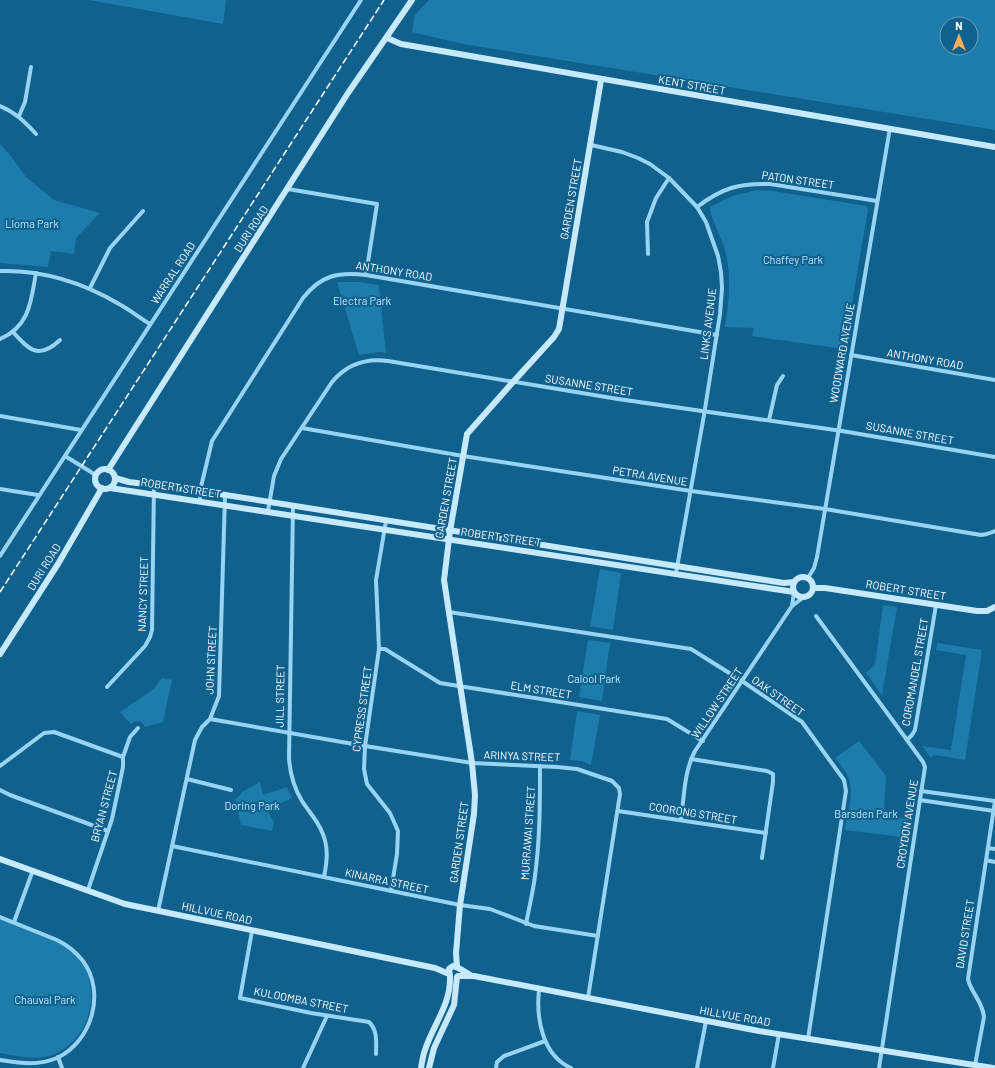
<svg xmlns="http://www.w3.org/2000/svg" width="995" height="1068" font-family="Barlow,sans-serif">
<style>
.green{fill:#1e7cab;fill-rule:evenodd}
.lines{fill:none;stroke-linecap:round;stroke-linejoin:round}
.street{stroke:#98d4f2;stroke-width:4}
.secondary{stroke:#c7e9fc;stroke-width:6}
.rail{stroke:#fff;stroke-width:1.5;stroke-dasharray:7 3;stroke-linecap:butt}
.labels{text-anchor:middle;stroke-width:4;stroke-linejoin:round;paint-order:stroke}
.street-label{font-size:11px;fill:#fff;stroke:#10618e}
.park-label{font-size:11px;fill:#c0e8fd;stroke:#10618e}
</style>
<rect width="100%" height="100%" fill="#10618e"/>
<!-- green -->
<g class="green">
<polygon points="89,0 226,0 223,24"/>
<path d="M429 0H995V130L463 44 412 32 415 15ZM947 24H971V48H947Z"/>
<polygon points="0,144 10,155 26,177 54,200 100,213 76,238 74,254 51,251 48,267 0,263"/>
<path d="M757 190 773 191 866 206 868 210 844 349 752 336 754 328 725 327C729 301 732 276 725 250 723 241 709 214 710 207L732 196Z"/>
<polygon points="337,282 359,282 379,285 386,353 379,352 359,355"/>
<polygon points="600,569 621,573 613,630 590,626"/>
<polygon points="883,605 897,607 882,695 866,673 875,665"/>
<polygon points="588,640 610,643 602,701 579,697"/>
<polygon points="937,643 982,650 965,760 935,755 931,758 922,746 951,750 966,655 936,650"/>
<path d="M162 678 172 680 163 722 145 727C142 720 136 720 131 724L120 712 154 689Z"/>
<polygon points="577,711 600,715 591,765 582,761 570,760"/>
<path d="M859 741 886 776 884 809 894 817 911 819 910 838 845 830C847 814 855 793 848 777 845 770 840 764 835 758Z"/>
<polygon points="260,782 263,795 287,787 292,798 267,810 274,822 272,831 241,825 235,799 239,796 242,792"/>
<path d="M0 917C18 925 61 939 74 952 102 983 95 1034 57 1053 39 1062 18 1056 0 1053Z"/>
</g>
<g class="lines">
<!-- street -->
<g class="street">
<path d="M0 106C15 112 25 122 36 134"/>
<polyline points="19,116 25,102 31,67"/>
<polyline points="591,145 622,152 638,158 650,164 669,178 697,207 706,222 718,256 721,272 722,288 720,314 704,415 676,573"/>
<polyline points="288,189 377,204 366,275"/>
<path d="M697 207C722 188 739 183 770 184L877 201"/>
<polyline points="648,254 647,222 656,198 669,178"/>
<path d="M0 271C43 270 82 282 119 304 130 310 140 318 150 324"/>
<polyline points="90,288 110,248 143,211"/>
<path d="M13 332C29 350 39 360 60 340"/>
<path d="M0 339C30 326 31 301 36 273"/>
<polyline points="851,355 995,380"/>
<polyline points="0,416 81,430"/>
<polyline points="769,420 777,385 783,376"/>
<polyline points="302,428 463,456 691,491 825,509 981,535 987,534 995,531"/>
<polyline points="65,456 91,472 96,476"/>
<polyline points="0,489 38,495"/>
<path d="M200 501V491L212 441 303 298C321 275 338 272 366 275L717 335"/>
<path d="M293 506 289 758C290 773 294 788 302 801 309 812 318 821 322 832 329 847 327 862 324 877"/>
<path d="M268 511 274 476 281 459 332 382C347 364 366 358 388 361L618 399 842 431 995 457"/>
<polyline points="386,521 376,580 379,649 365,746 364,769 367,784 390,813 398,831 397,854 391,891"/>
<polyline points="0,556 361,0"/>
<polyline points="808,578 814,568 817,557 890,128"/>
<polyline points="792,606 794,592"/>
<polyline points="449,612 691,649 742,681 802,722 844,780 846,791 808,1039"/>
<polyline points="816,616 907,740 923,762 925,767 879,1068"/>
<polyline points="379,649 385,649 393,654 440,683 667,719 703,741"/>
<polyline points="107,687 145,646 150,637 152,630 154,485"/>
<polyline points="210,719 365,746 472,763 557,767 577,769 612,781 619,788 620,794 588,998"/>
<polyline points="907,740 912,735 915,730 936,605"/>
<polyline points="691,759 767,771 773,774 773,782 762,858"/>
<polyline points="0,766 44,733 54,732 123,757"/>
<polyline points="187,779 231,790"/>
<polyline points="0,790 10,795 108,831"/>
<polyline points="921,791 995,801"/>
<polyline points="920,800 994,811"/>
<polyline points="618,811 766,833"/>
<path d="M681 820C684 798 684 771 695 751L792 606 804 597"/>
<polyline points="172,846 460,905 490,909 534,926 598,936"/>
<polyline points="988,848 995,849"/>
<polyline points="986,860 995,862"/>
<polyline points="88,890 112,819 123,767 123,757 130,737 138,728"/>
<polyline points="158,911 195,740 202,727 210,719 219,696 225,496"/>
<path d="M0 917 57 940C67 945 76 952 83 961 106 993 92 1041 57 1058 38 1066 20 1063 0 1060"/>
<polyline points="14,922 33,870"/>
<path d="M526 924C529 908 533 892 535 876 540 839 540 803 540 766"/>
<path d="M252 931 240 998 311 1013 369 1022C378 1031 376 1042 376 1054"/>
<path d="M539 990C536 1018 542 1055 571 1068"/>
<polyline points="58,1057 62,1068"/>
<path d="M975 1065 984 1017C983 1002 971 993 968 979L995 801"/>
<polyline points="303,1068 327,1016"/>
<polyline points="496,1068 497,1062 504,1056 545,1041"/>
<polyline points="697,1068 706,1021"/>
<polyline points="773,1068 779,1034"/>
</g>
<!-- secondary -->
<g class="secondary">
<polyline points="387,38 401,44 995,147"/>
<circle cx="105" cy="479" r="10"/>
<polyline points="108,470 348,93 412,0"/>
<polyline points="115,478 129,482 200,491 765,580 784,583 794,582"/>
<polyline points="110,488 794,592"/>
<circle cx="803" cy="587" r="10"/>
<polyline points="813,588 825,588 977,611 987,611 995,607"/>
<polyline points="0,654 58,564 102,488"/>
<polyline points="0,859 125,904 435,968 449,974"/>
<polyline points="457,967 456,953 460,905 474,814 475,795 472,763 444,580 450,531 467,434 513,382 554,337 559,329 601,80"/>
<path d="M450 976 449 969 453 966C458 967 467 973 472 976"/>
<polyline points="458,976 474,976 759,1031 993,1068"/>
<path d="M421 1068C422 1062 423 1055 425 1050 433 1025 451 1004 450 977"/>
<polyline points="429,1068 434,1048 454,1005 457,977"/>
</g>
<!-- rail -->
<polyline class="rail" points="0,592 384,0"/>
</g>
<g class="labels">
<!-- street labels -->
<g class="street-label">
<text transform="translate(692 85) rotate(10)" y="4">KENT STREET</text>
<text transform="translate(798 180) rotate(8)" y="4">PATON STREET</text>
<text transform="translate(571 199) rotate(-80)" y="4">GARDEN STREET</text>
<text transform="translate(251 229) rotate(-57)" y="4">DURI ROAD</text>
<text transform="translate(394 271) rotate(9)" y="4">ANTHONY ROAD</text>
<text transform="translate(173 273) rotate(-57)" y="4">WARRAL ROAD</text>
<text transform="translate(708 324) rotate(-83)" y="4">LINKS AVENUE</text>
<text transform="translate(842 353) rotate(-80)" y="4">WOODWARD AVENUE</text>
<text transform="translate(925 359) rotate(10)" y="4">ANTHONY ROAD</text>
<text transform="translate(589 385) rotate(9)" y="4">SUSANNE STREET</text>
<text transform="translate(910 433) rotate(10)" y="4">SUSANNE STREET</text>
<text transform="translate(650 476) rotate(9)" y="4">PETRA AVENUE</text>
<text transform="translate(181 488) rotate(9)" y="4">ROBERT STREET</text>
<text transform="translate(446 498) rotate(-80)" y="4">GARDEN STREET</text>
<text transform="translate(501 537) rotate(8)" y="4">ROBERT STREET</text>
<text transform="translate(44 567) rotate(-58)" y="4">DURI ROAD</text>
<text transform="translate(906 590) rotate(9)" y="4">ROBERT STREET</text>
<text transform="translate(143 594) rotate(-88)" y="4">NANCY STREET</text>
<text transform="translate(211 660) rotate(-87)" y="4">JOHN STREET</text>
<text transform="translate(915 672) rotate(-80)" y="4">COROMANDEL STREET</text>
<text transform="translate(541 690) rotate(9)" y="4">ELM STREET</text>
<text transform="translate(280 696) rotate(-89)" y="4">JILL STREET</text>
<text transform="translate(778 696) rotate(35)" y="4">OAK STREET</text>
<text transform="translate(717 703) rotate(-56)" y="4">WILLOW STREET</text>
<text transform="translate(362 709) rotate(-82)" y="4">CYPRESS STREET</text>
<text transform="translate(522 756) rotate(2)" y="4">ARINYA STREET</text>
<text transform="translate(104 806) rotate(-75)" y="4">BRYAN STREET</text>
<text transform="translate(693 813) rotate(9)" y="4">COORONG STREET</text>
<text transform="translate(907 824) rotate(-81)" y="4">CROYDON AVENUE</text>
<text transform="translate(528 833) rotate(-86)" y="4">MURRAWAI STREET</text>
<text transform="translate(459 842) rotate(-82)" y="4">GARDEN STREET</text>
<text transform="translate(387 881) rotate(12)" y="4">KINARRA STREET</text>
<text transform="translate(217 913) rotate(12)" y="4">HILLVUE ROAD</text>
<text transform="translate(965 934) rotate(-81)" y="4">DAVID STREET</text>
<text transform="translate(301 1000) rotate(11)" y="4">KULOOMBA STREET</text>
<text transform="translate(735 1016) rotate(10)" y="4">HILLVUE ROAD</text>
</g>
<!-- park labels -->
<g class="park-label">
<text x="32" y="228">Lloma Park</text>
<text x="793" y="264">Chaffey Park</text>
<text x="362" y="305">Electra Park</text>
<text x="594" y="683">Calool Park</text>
<text x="252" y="810">Doring Park</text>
<text x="866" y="818">Barsden Park</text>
<text x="45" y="1004">Chauval Park</text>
</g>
</g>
<!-- north arrow -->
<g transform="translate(959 36)"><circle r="19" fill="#10618e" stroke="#70a0bb"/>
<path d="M0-3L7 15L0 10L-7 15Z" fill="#ffad5a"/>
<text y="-6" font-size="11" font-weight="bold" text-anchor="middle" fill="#ffffff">N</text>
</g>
</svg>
